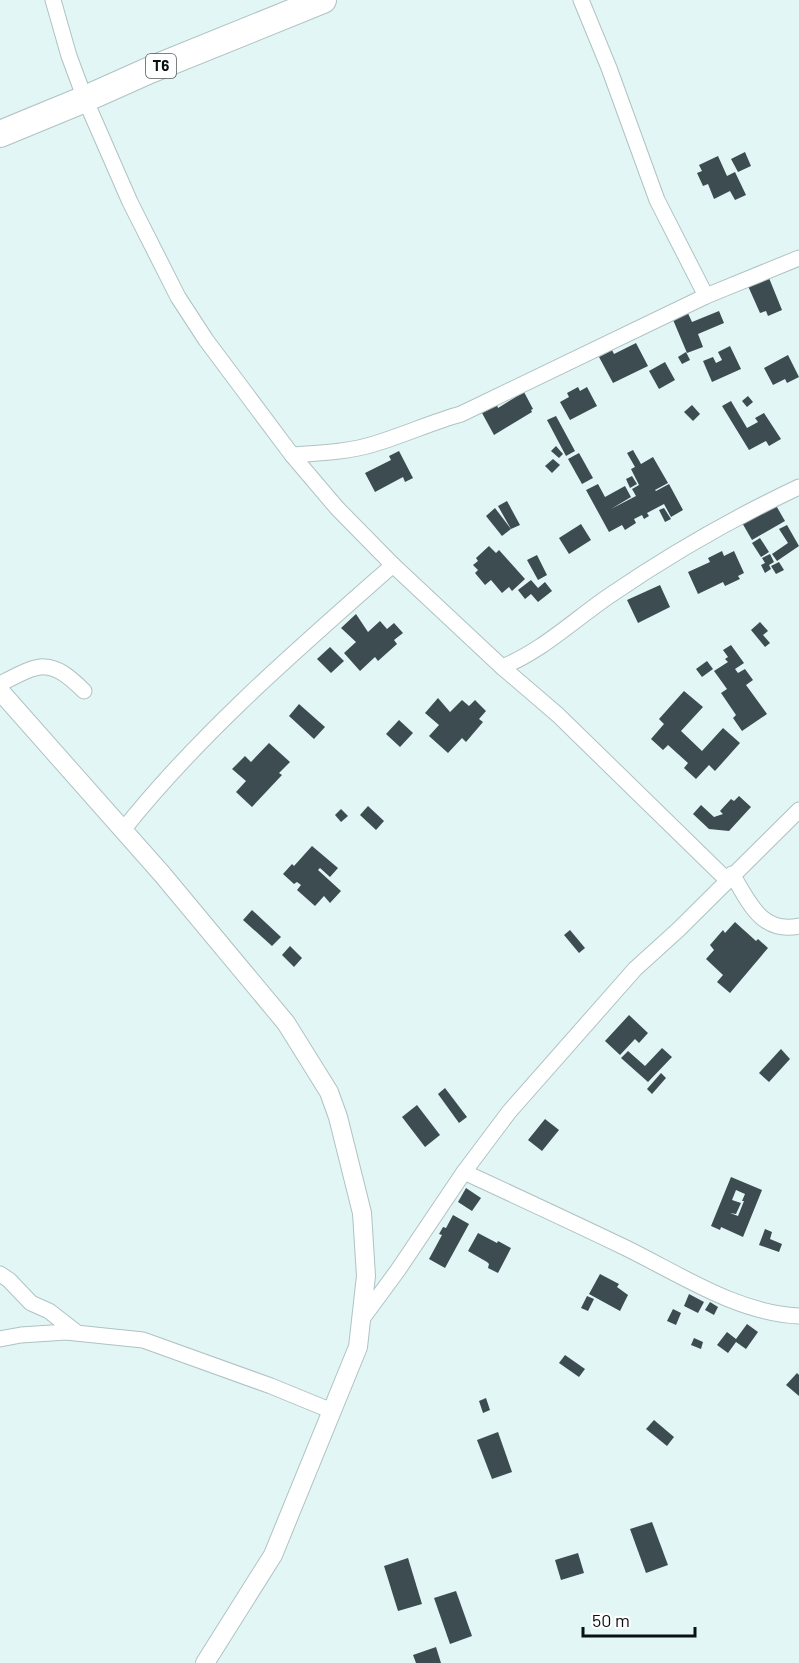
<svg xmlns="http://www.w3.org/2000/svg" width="799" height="1663" font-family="Barlow,sans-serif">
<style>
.building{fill:#3d4c51;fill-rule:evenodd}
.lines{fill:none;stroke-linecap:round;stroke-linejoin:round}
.minor-casing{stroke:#afc2c3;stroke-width:17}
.tertiary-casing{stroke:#afc2c3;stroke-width:20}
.trunk-casing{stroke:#afc2c3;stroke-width:28}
.minor{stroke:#fff;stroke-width:15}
.tertiary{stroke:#fff;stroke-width:18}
.trunk{stroke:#fff;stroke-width:26}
.labels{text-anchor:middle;stroke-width:6;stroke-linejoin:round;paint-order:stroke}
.shield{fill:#fefefe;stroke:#525757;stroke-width:1.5}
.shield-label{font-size:15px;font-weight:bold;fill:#091010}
</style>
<rect width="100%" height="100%" fill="#e2f6f6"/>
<!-- building -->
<g class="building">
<polygon points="745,152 751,166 738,172 731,159"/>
<polygon points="718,156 727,176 735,172 746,195 735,200 730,191 714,199 708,184 703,186 697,173 702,171 699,165"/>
<polygon points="769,278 782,310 768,316 766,311 760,313 748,286"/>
<polygon points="686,309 692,322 719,311 724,323 698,334 703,347 687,353 671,315"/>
<polygon points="636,343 648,366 613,383 599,357 612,350 614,354"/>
<polygon points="730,346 741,369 712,382 703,361 713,357 716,363 722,360 718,352"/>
<polygon points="686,352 690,360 682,364 678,357"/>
<polygon points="788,355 799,377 787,383 785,379 773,385 764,368"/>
<polygon points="665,362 675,380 659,389 649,371"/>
<polygon points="578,387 580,391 587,387 597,406 570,420 560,402 569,397 567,393"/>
<polygon points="524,392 533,409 531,410 532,412 494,435 482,413 497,405 498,408"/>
<polygon points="748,396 753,402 747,407 742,401"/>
<polygon points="731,401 747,428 758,422 755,418 764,413 781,439 769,446 766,441 749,450 722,406"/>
<polygon points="692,405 700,414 693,421 684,412"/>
<polygon points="556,416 575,451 566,456 547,420"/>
<polygon points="556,446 563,454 559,458 551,451"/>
<polygon points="633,450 641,464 653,457 668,483 655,490 656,491 669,484 683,510 671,517 664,504 647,513 649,516 644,519 642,515 634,519 636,523 625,530 622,525 609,532 586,490 598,484 605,497 625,486 631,497 611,509 636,496 632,489 639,485 631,469 635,467 627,453"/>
<polygon points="399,451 413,478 405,482 403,477 375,492 365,473 391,460 389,456"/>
<polygon points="579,453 593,478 582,484 568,459"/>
<polygon points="553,459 560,465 552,473 545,466"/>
<polygon points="632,476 637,484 630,488 626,479"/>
<polygon points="507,501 520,525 511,529 498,506"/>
<polygon points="774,502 785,521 752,540 741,521"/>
<polygon points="495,508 511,529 502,536 486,516"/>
<polygon points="664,508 671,519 665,522 659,510"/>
<polygon points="581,524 591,540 569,554 559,538"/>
<polygon points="787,525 799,546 777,561 772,554 788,543 779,529"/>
<polygon points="760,538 769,552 761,557 752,543"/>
<polygon points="489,546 496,553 499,550 525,579 512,591 509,587 502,593 491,580 485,585 475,573 478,570 473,565 478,561 476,558"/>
<polygon points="722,551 724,556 734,551 744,573 738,576 740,579 725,586 723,582 698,594 688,572 710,562 708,558"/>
<polygon points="770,554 774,562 769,565 771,569 765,573 761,565 765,563 762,558"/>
<polygon points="537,555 547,575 538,580 527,560"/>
<polygon points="779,562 784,570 776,574 771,566"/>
<polygon points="531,580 538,588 545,582 552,591 538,602 531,594 525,599 518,590"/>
<polygon points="660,585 670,607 638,623 627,600"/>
<polygon points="356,614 368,632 380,621 387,629 394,623 403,633 394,640 397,644 378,661 375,657 360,671 344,653 356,642 341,628"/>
<polygon points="760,622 768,631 763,635 770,643 765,647 751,630"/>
<polygon points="731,645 744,663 735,669 738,673 745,669 753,680 746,685 767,714 742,731 733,718 736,715 721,693 727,689 714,671 728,662 725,659 728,657 723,650"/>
<polygon points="330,647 344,661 331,673 317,659"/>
<polygon points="707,661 713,669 702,677 696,669"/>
<polygon points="684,691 703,707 681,731 702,751 723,728 740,743 715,771 709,765 696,779 684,768 688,763 668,745 663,750 651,739 664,724 659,719"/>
<polygon points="438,698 450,712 462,700 469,706 475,700 486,711 479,719 483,722 466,742 462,738 448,753 429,736 439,725 425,713"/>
<polygon points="299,704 325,727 314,739 289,716"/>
<polygon points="399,720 413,733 400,747 386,734"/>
<polygon points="269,743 290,762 279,773 282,775 252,807 236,792 246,781 232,769 245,756 251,762"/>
<polygon points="739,796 751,807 729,831 709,829 693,814 701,805 714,817 723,814 720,811 731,799 734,801"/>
<polygon points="368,806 384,821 376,830 360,815"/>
<polygon points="341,809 348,816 341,822 335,815"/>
<polygon points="312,846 338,868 330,877 320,868 318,870 341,891 330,903 324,896 315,906 297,890 301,885 297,882 294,884 283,874 292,864 294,866"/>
<polygon points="252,910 281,937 272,946 243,920"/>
<polygon points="735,922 756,941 758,939 768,948 730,993 717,982 723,975 706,959 714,950 710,945 723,930 725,933"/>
<polygon points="570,930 585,948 579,953 564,935"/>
<polygon points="290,946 302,958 294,967 282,955"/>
<polygon points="629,1015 648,1033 639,1043 635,1039 620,1055 605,1041"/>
<polygon points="662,1048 672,1057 648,1082 621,1058 628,1051 645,1066"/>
<polygon points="781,1049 790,1059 769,1082 759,1073"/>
<polygon points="661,1073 666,1078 652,1094 647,1089"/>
<polygon points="445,1088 467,1117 459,1123 438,1094"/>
<polygon points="417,1105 440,1135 425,1147 402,1117"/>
<polygon points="545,1119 559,1130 542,1151 528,1140"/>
<path d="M731 1177 762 1190 743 1237 721 1227 720 1230 711 1226ZM736 1190 745 1194 742 1201H744L738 1216 730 1213 736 1214 741 1203 732 1200Z"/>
<polygon points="466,1188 481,1198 472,1211 458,1202"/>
<polygon points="453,1215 469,1224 445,1268 429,1259 442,1235 439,1234 443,1227 446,1228"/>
<polygon points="765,1229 772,1232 770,1239 782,1244 779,1252 759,1245"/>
<polygon points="478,1233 497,1243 498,1241 511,1248 498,1273 488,1268 489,1264 487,1262 468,1251"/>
<polygon points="600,1274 619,1284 617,1287 628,1295 620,1311 589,1294"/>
<polygon points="689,1294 704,1302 698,1313 684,1306"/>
<polygon points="587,1296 594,1299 588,1311 581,1308"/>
<polygon points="710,1302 718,1307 714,1315 705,1310"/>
<polygon points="673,1309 681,1313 676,1325 667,1321"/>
<polygon points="747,1324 758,1332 746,1349 736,1342 728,1353 717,1345 727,1332 736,1339"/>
<polygon points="694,1338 703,1342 701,1349 691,1345"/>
<polygon points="565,1355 585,1369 579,1377 559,1363"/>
<polygon points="797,1373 799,1375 799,1396 786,1385"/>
<polygon points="486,1398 490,1410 483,1413 479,1401"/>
<polygon points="654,1420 674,1437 667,1446 646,1429"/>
<polygon points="498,1432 512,1472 492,1479 477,1440"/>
<polygon points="652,1522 668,1565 646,1573 630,1529"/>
<polygon points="578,1553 584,1573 561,1580 555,1560"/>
<polygon points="408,1558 422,1604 398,1611 384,1566"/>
<polygon points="456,1591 472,1636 450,1644 434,1598"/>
<polygon points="436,1647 441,1663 416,1663 413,1655"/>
</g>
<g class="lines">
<defs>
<g id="minor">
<polyline points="53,0 69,56 85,99 130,202 178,297 206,340 292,455 337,508 393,565 502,667 558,715 727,880"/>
<polyline points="581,0 609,68 657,200 706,296"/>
<path d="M292 455C319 453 348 452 374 444 404 435 432 422 461 414L706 296 799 258"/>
<path d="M502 667C542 651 574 620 609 596 669 555 733 518 799 487"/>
<path d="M0 684C40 663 50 657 84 691"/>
<path d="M123 830C201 732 299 648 393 565"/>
<path d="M732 874C749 902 761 934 799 926"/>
<path d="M464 1172C518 1197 572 1222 626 1248 681 1275 737 1313 799 1316"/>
<polyline points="0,1274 9,1280 31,1303 49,1311 76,1332"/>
<polyline points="362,1319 398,1270 464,1172 509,1112 635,969 678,930 799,810"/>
<polyline points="0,1339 21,1335 66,1332 143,1340 271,1386 332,1411"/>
</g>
<polyline id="tertiary" points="0,691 162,874 286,1023 329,1092 338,1117 362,1213 366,1276 358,1347 273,1555 205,1663"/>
<polyline id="trunk" points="0,134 85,99 150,70 323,0"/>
</defs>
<!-- minor casing -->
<use href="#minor" class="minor-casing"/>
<!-- tertiary casing -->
<use href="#tertiary" class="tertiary-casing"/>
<!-- trunk casing -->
<use href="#trunk" class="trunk-casing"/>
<!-- minor -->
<use href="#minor" class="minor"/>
<!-- tertiary -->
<use href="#tertiary" class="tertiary"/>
<!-- trunk -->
<use href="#trunk" class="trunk"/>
</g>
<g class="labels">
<!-- shield labels -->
<rect class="shield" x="146" y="54" width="30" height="24" rx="4.5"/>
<g class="shield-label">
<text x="161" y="71">T6</text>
</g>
</g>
<!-- scale -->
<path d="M583 1627v9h112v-9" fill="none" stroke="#091010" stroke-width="3"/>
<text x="592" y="1627" font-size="18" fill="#091010" stroke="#fefefe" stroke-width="4.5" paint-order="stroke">50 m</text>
</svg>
